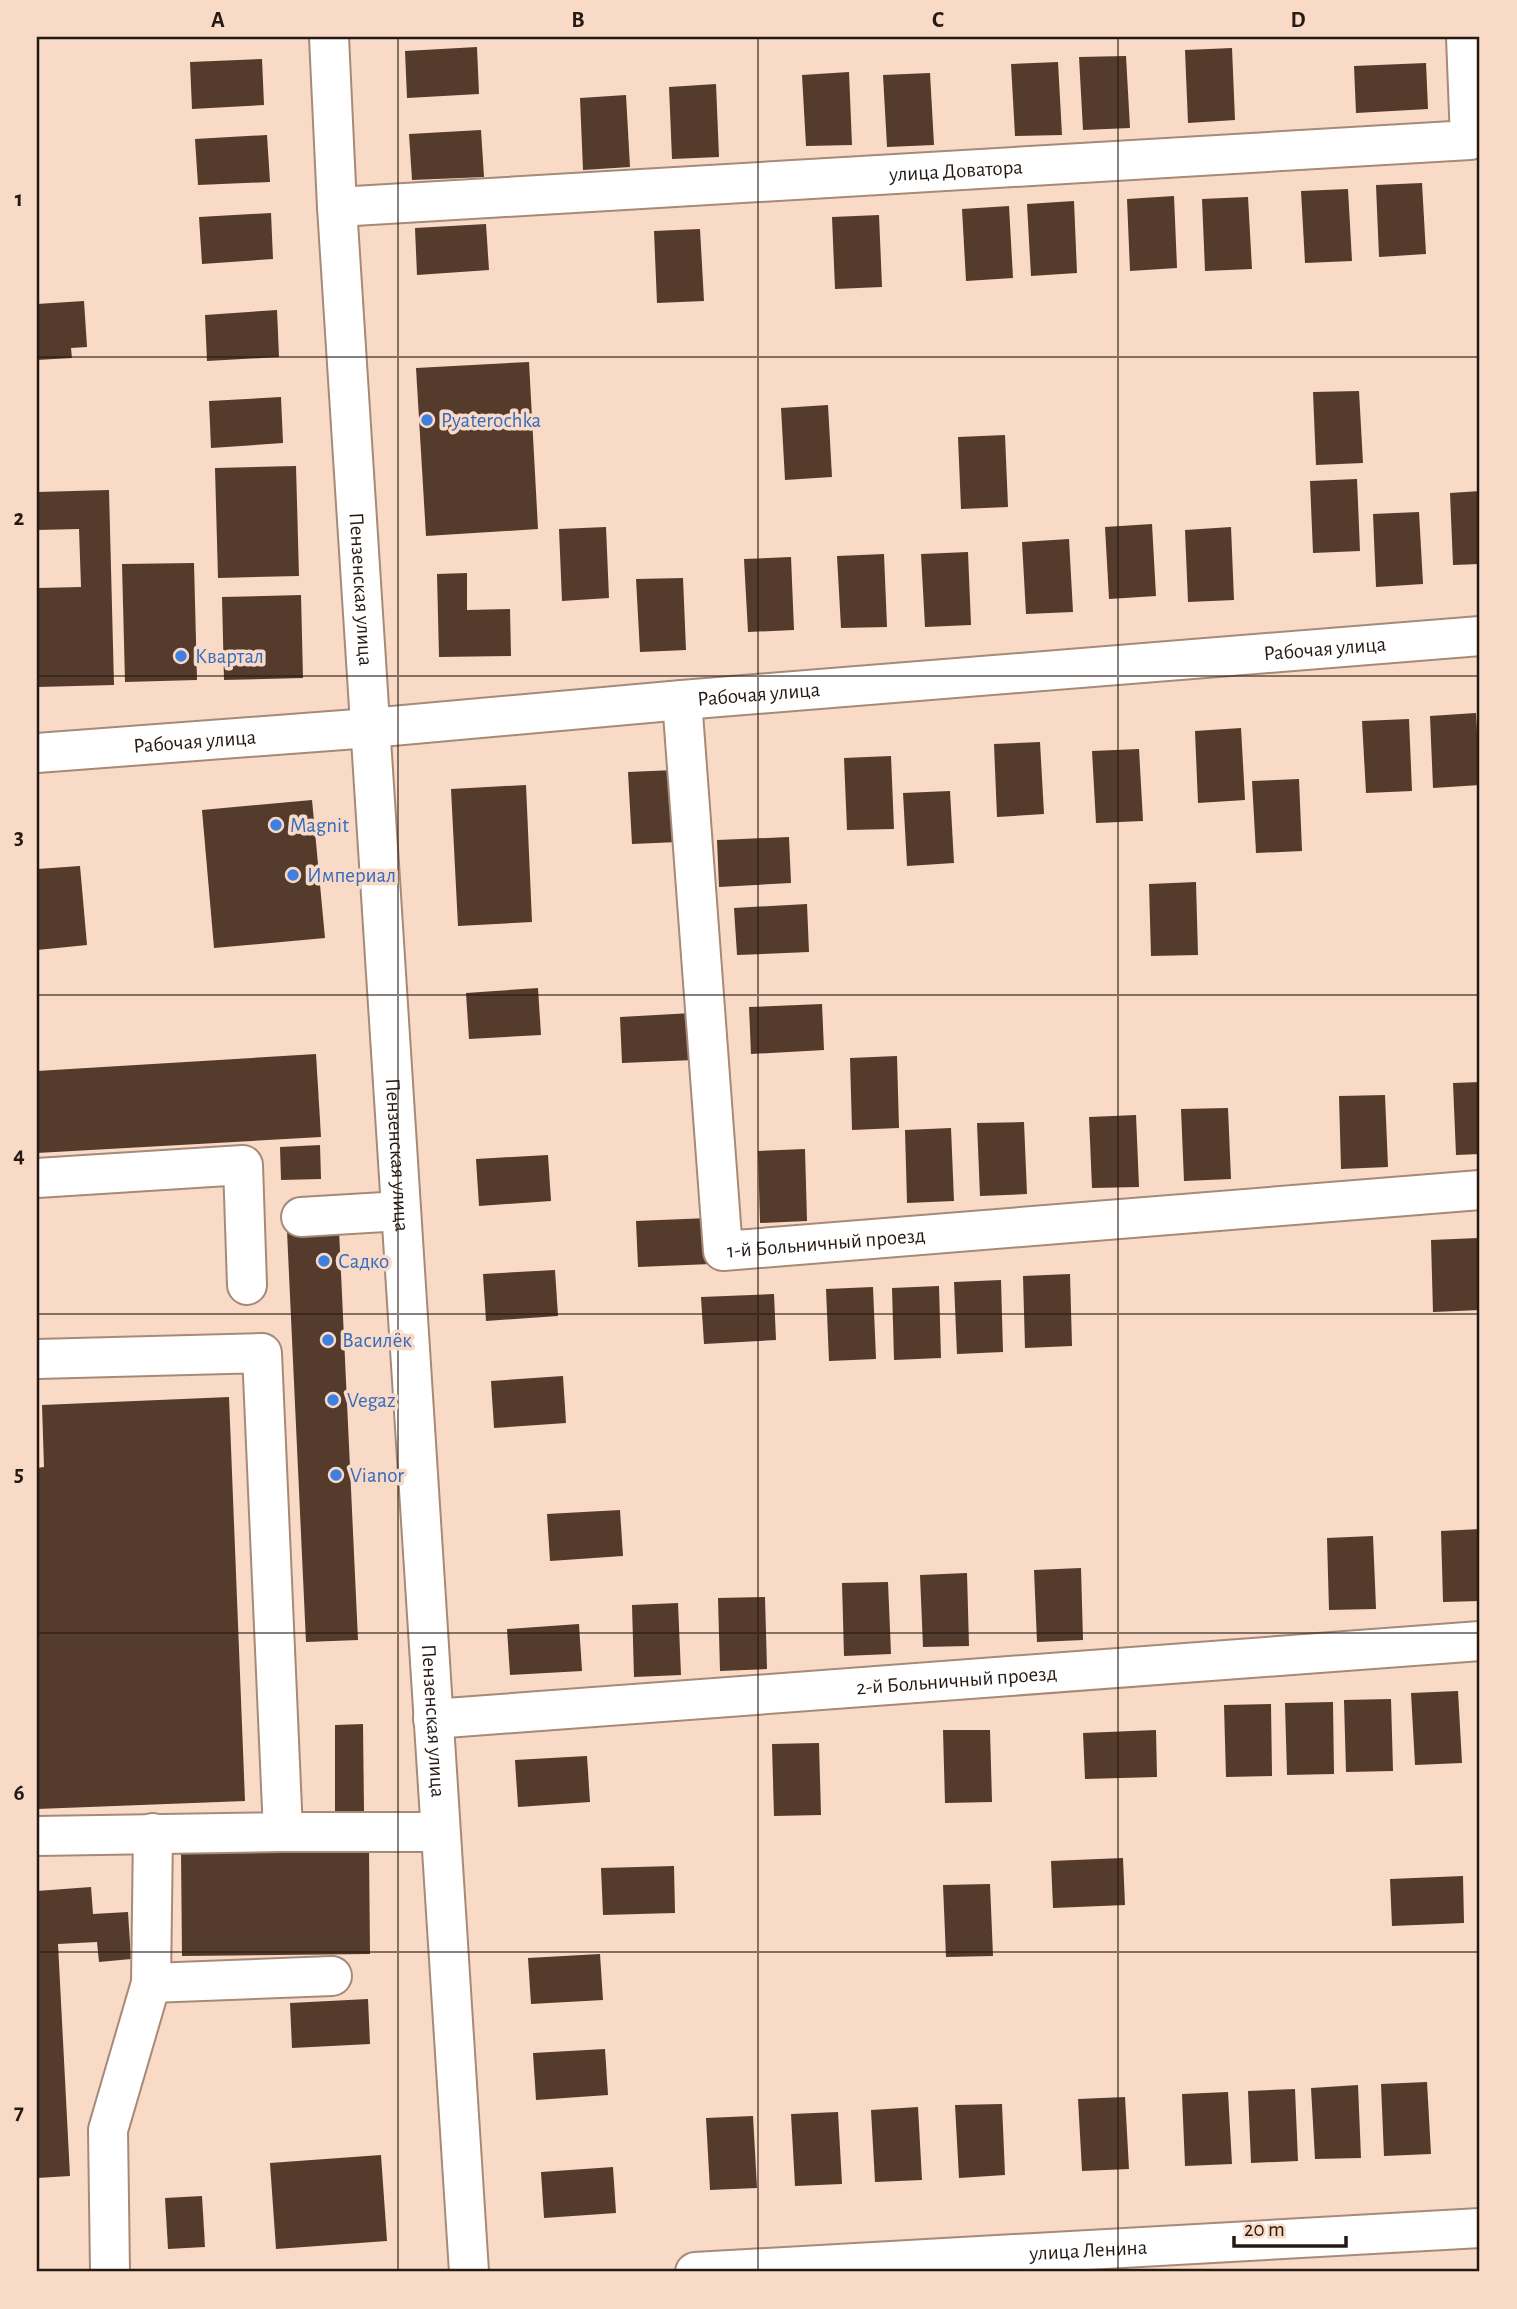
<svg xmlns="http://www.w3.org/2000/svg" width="1517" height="2309" font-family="'Alegreya Sans',sans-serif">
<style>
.building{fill:#543b2c}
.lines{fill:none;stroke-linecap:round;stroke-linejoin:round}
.minor-casing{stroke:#a68a77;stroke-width:42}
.minor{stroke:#fff;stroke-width:38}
.grid{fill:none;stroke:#251a13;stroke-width:2;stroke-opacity:0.55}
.shop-dot{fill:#3f7fe0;stroke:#f9dac6;stroke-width:2.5}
.labels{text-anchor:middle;stroke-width:7;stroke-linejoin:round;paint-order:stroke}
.street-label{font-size:21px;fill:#251a13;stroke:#f9dac6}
.shop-label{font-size:21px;fill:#366cbe;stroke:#f9dac6;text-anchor:start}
.neatline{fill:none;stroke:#251a13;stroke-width:2.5}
.grid-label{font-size:23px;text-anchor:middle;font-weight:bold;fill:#251a13}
</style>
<rect width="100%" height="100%" fill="#f9dac6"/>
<!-- building -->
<g class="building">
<polygon points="477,47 479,94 407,98 405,51"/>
<polygon points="1232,48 1235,120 1188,123 1185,50"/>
<polygon points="1126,56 1130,128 1083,130 1079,57"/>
<polygon points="262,59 264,105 192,109 190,62"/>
<polygon points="1058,62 1062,135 1015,136 1011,64"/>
<polygon points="1426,63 1428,109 1356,113 1354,66"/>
<polygon points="849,72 852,145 806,146 802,75"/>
<polygon points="930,73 934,145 887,147 883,75"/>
<polygon points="716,84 719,157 672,159 669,87"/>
<polygon points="626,95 630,167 583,170 580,98"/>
<polygon points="481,130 484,177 412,180 409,134"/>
<polygon points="267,135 270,182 198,185 195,139"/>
<polygon points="1422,183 1426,254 1379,257 1376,185"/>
<polygon points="1348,189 1352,261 1305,263 1301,191"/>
<polygon points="1174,196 1177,268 1130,271 1127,199"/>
<polygon points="1248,197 1252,269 1205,271 1202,199"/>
<polygon points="1074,201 1077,273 1031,276 1027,204"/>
<polygon points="1009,206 1013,278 966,281 962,209"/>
<polygon points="271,213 273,259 202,264 199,217"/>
<polygon points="879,215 882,287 835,289 832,217"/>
<polygon points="486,224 489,270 417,275 415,228"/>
<polygon points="700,229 704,301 657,303 654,231"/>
<polygon points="84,301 87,347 71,348 72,358 37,360 37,304"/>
<polygon points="277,310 279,357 207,361 205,315"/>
<polygon points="529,362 538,529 426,536 416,368"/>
<polygon points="1359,391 1363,463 1316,465 1313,392"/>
<polygon points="281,397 283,443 211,448 209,401"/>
<polygon points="828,405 832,477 785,480 781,408"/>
<polygon points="1005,435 1008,507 961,509 958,437"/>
<polygon points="296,466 299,576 218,578 215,468"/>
<polygon points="1357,479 1360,551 1313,553 1310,481"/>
<polygon points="109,490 114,685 37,687 37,588 81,587 79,529 37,530 37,492"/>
<polygon points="1480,491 1480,564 1453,565 1450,493"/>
<polygon points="1419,512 1423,584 1376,587 1373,514"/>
<polygon points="1152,524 1156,596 1109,599 1105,527"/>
<polygon points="606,527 609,598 562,601 559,529"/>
<polygon points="1231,527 1234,600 1188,602 1185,530"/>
<polygon points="1069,539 1073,612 1026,614 1022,542"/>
<polygon points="968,552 971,625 925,627 921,554"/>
<polygon points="884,554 887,627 841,628 837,556"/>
<polygon points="791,557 794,630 748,632 744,559"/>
<polygon points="194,563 197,680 125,682 122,564"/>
<polygon points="467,573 467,610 510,609 511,656 439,657 437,574"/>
<polygon points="683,578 686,650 640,652 636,579"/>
<polygon points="301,595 303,678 224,680 222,597"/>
<polygon points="1476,713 1480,785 1433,788 1430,716"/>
<polygon points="1409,719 1412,791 1366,793 1362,721"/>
<polygon points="1241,728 1245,800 1198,803 1195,731"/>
<polygon points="1040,742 1044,814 997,817 994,744"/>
<polygon points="1139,749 1143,821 1096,823 1092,751"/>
<polygon points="891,756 894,829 847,830 844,758"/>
<polygon points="675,770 678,842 632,844 628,772"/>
<polygon points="1299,779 1302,851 1256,853 1252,781"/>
<polygon points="526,785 532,922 458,926 451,789"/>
<polygon points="950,791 954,863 907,866 903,793"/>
<polygon points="312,800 325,938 214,948 202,810"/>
<polygon points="789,837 791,883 719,887 717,840"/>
<polygon points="80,866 87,945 37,950 37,869"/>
<polygon points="1196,882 1198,955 1151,956 1149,884"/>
<polygon points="807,904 809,952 737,955 734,908"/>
<polygon points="538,988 541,1035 469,1039 466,993"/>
<polygon points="822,1004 824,1050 751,1054 749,1007"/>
<polygon points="692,1013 694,1060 622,1063 620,1017"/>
<polygon points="316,1054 321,1137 37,1153 37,1071"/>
<polygon points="897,1056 899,1128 852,1130 850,1058"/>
<polygon points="1480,1082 1480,1154 1456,1155 1453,1083"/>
<polygon points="1385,1095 1388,1167 1341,1169 1339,1096"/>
<polygon points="1228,1108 1231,1179 1184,1181 1181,1109"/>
<polygon points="1136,1115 1139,1187 1092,1188 1089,1117"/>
<polygon points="1024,1122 1027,1194 980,1196 977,1123"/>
<polygon points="951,1128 954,1201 907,1203 905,1130"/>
<polygon points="320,1145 321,1179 281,1180 280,1147"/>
<polygon points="805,1149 807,1221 760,1223 758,1151"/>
<polygon points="548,1155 551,1201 479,1206 476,1159"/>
<polygon points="709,1218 711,1264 638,1267 636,1221"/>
<polygon points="339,1230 358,1640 306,1642 287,1231"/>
<polygon points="1478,1238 1480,1310 1433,1312 1431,1240"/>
<polygon points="555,1270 558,1316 486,1321 483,1274"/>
<polygon points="1070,1274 1072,1346 1025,1348 1023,1276"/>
<polygon points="1001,1280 1003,1352 957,1354 954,1282"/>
<polygon points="939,1286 941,1358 894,1360 892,1288"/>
<polygon points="873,1287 876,1359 829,1361 826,1289"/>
<polygon points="774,1294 776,1340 704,1344 701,1297"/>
<polygon points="563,1376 566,1423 494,1428 491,1381"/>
<polygon points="229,1397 245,1801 37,1809 37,1468 44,1467 42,1405"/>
<polygon points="620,1510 623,1556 550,1561 547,1514"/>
<polygon points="1480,1529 1480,1601 1443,1602 1441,1531"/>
<polygon points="1373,1536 1376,1609 1329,1610 1327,1538"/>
<polygon points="1081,1568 1083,1640 1037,1642 1034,1570"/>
<polygon points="967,1573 969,1646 923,1647 920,1575"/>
<polygon points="888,1582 891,1654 844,1656 842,1583"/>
<polygon points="765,1597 767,1669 720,1671 718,1598"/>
<polygon points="678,1603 681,1675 634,1677 632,1605"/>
<polygon points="579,1624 582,1671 510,1675 507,1629"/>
<polygon points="1458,1691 1462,1763 1415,1765 1411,1693"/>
<polygon points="1391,1699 1393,1771 1346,1772 1344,1700"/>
<polygon points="1333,1702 1334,1774 1287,1775 1285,1703"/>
<polygon points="1271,1704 1272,1776 1226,1777 1224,1705"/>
<polygon points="363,1724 364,1811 335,1811 335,1725"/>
<polygon points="943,1730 990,1730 992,1802 945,1803"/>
<polygon points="1156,1730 1157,1777 1085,1779 1083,1733"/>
<polygon points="819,1743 821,1815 774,1816 772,1744"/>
<polygon points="587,1756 590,1802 518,1807 515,1760"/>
<polygon points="369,1851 370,1954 182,1956 181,1853"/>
<polygon points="1123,1858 1125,1905 1053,1908 1051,1861"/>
<polygon points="674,1866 675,1913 603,1915 601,1868"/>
<polygon points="1463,1876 1464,1923 1392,1926 1390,1879"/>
<polygon points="990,1884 993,1956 946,1957 943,1885"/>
<polygon points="91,1887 93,1914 128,1912 131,1959 99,1962 97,1942 58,1944 70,2176 37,2178 37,1891"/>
<polygon points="600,1954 603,2000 531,2004 528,1958"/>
<polygon points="368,1999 370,2044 292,2048 290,2003"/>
<polygon points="605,2049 608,2095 536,2100 533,2053"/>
<polygon points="1427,2082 1431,2154 1384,2156 1381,2084"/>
<polygon points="1358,2085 1361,2158 1315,2159 1311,2088"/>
<polygon points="1295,2089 1298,2161 1251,2163 1248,2091"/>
<polygon points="1228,2092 1232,2164 1185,2166 1182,2094"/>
<polygon points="1125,2097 1129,2169 1082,2171 1078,2099"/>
<polygon points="1002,2104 1005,2175 959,2178 955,2105"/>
<polygon points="918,2107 922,2180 875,2182 871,2110"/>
<polygon points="838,2112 842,2184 795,2186 791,2114"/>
<polygon points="753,2116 757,2188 710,2190 706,2118"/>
<polygon points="381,2155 387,2241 276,2249 270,2163"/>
<polygon points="613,2167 616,2213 544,2218 541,2172"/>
<polygon points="202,2196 205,2247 168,2249 165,2198"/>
</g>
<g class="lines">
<defs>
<g id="minor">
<path id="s1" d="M329 37 337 207 469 2272"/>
<path id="s2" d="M337 207 1470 140 1466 37"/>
<path id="s3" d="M682 700 723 1251 1480 1190"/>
<path id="s4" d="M37 753 370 728 682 700 1480 636"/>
<polyline points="37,1178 243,1165 247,1285"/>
<polyline points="301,1217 401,1211"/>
<polyline points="37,1359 262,1353 283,1832 37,1836"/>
<path id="s5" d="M433 1719 1480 1641"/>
<polyline points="283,1832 440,1832"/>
<polyline points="151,1983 153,1833"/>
<polyline points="110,2272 108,2130 151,1983 332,1976"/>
<path id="s6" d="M695 2272 1480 2228"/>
</g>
</defs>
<!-- minor casing -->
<use href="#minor" class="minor-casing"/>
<!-- minor -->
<use href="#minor" class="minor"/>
</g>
<!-- grid -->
<path class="grid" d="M398 37V2272M758 37V2272M1118 37V2272M37 357H1480M37 676H1480M37 995H1480M37 1314H1480M37 1633H1480M37 1952H1480"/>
<!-- markers -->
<g class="shop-dot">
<circle cx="427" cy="420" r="7"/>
<circle cx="181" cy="656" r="7"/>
<circle cx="276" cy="825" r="7"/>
<circle cx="293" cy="875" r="7"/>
<circle cx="324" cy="1261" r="7"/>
<circle cx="328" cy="1340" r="7"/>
<circle cx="333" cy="1400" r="7"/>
<circle cx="336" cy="1475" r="7"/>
</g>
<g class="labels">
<!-- street labels -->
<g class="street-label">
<text dy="7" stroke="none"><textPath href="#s2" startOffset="620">улица Доватора</textPath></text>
<text dy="7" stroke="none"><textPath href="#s1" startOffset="553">Пензенская улица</textPath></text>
<text dy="7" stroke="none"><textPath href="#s4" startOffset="1292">Рабочая улица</textPath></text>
<text dy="7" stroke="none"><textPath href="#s4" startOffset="724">Рабочая улица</textPath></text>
<text dy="7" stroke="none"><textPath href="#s4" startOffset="158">Рабочая улица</textPath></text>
<text dy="7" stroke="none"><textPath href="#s1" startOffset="1120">Пензенская улица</textPath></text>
<text dy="7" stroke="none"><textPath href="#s3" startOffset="656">1-й Больничный проезд</textPath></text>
<text dy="7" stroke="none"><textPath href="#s5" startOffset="525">2-й Больничный проезд</textPath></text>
<text dy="7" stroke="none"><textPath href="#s1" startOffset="1687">Пензенская улица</textPath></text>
<text dy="7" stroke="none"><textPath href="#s6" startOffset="394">улица Ленина</textPath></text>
</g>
<!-- shop labels -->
<g class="shop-label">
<text x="441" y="427">Pyaterochka</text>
<text x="195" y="663">Квартал</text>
<text x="290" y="832">Magnit</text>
<text x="307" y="882">Империал</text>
<text x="338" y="1268">Садко</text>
<text x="342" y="1347">Василёк</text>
<text x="347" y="1407">Vegaz</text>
<text x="350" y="1482">Vianor</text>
</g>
</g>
<!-- border -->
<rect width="1517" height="2309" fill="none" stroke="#f9dac6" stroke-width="77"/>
<!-- scale -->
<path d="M1234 2236v10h112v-10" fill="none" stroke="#251a13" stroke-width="3.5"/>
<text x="1244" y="2236" font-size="21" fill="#251a13" stroke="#f9dac6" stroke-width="5" paint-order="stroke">20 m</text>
<rect x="38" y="38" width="1440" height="2232" class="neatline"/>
<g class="grid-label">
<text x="218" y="27">A</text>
<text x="578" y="27">B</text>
<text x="938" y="27">C</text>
<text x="1298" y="27">D</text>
<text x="19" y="206">1</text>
<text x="19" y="525">2</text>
<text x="19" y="844">3</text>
<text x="19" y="1162">4</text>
<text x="19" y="1481">5</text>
<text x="19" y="1800">6</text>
<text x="19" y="2119">7</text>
</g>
</svg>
